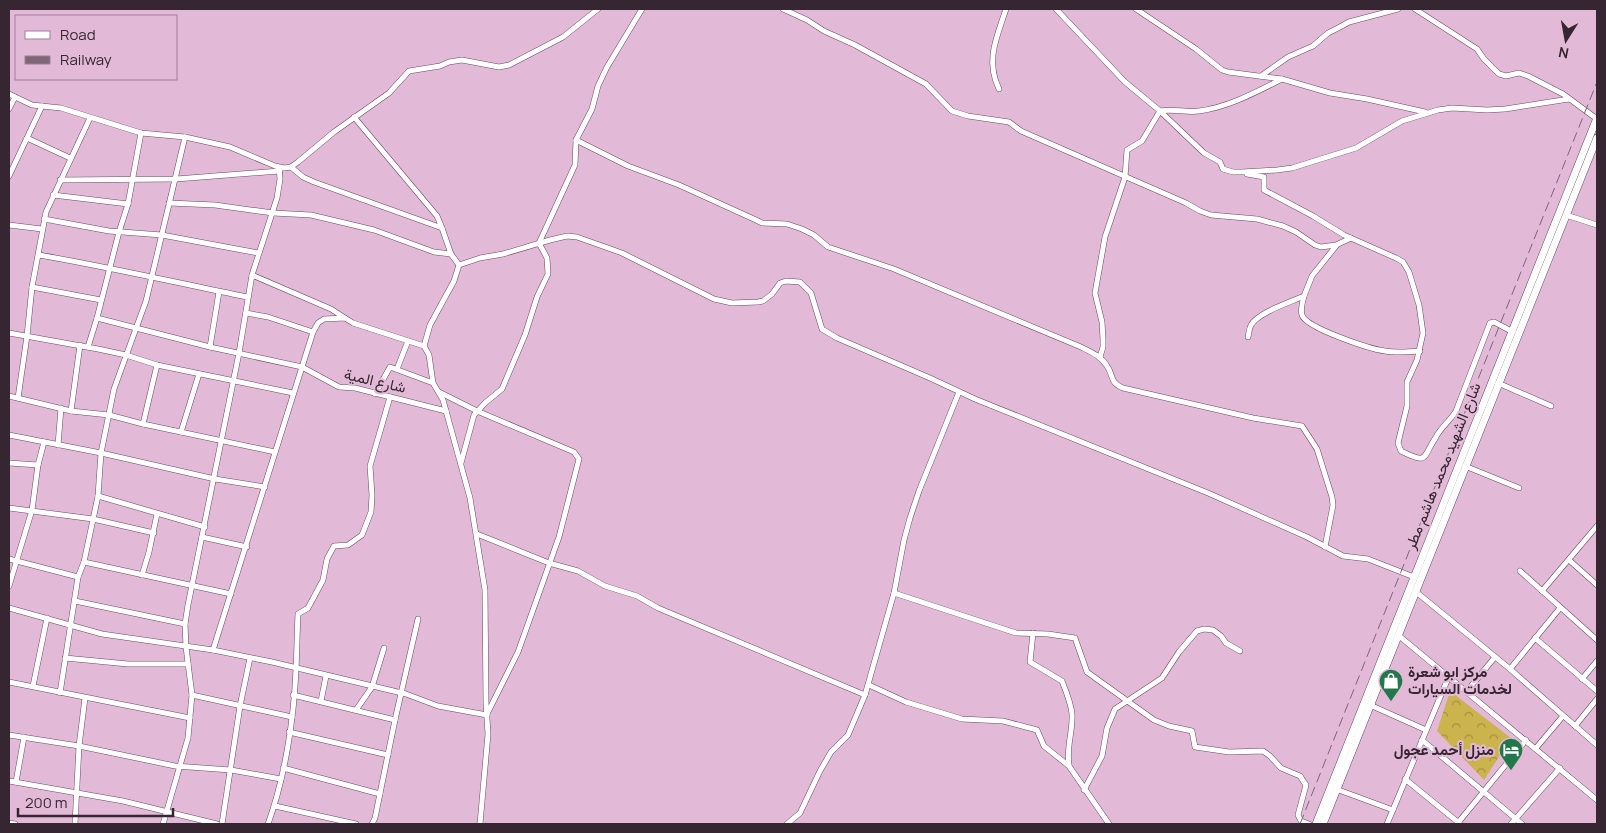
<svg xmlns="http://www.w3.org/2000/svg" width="1606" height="833" font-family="Manrope,Vazirmatn,sans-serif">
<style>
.park{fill:url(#park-crowns)}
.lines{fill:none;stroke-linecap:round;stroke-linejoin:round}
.minor-casing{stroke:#6a4862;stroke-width:6}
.major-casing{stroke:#6a4862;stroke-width:8}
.minor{stroke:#fff;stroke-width:5}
.major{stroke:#fff;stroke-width:7}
.rail{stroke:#7f6578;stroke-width:1;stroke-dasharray:10 5;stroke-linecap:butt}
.labels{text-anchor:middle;stroke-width:4;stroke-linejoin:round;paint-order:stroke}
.street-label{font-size:15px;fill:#352631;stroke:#e2bad7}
.poi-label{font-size:15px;font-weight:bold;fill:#352631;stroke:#e2bad7;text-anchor:start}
</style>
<defs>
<pattern id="park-crowns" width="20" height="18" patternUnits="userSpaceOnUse" patternTransform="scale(1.25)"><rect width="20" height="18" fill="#cbb34d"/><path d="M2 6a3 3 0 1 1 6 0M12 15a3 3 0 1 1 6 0" fill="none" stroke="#a69141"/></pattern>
</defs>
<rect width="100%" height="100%" fill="#e2bad7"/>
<!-- park -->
<polygon class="park" points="1450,691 1511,738 1484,780 1437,731"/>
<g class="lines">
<defs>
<g id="minor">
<polyline points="783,9 807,20 824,31 855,45 926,84 952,111 968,116 1009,122 1021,131 1186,203 1200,211 1211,215 1257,219 1283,226 1296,232 1315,245 1321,247 1336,245 1351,238"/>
<polyline points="1056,9 1125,82 1160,111 1204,153 1220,162 1223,169 1233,172 1242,172 1277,170 1292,168 1356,148 1402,121 1438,110 1452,108 1487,110 1505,109 1569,99"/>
<polyline points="1136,9 1196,49 1222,70 1228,72 1282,79 1330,93 1367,99 1425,112"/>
<polyline points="1415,9 1477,49 1484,59 1499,74 1506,76 1519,73 1528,76 1563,94 1597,119"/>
<polyline points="1261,76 1288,57 1313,46 1328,33 1338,28 1349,22 1398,9"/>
<path d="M999 89C985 60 997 37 1006 9"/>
<polyline points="9,94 32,105 61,108 141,133 185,137 230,147 275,166 284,168 291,167 298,162 334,132 389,93 409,71 440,66 449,62 462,60 499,67 509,65 563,37 598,9"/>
<polyline points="9,109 15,97"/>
<polyline points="354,117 437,216 442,228"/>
<polyline points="27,138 70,158"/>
<path d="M576 140 628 166 679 185 756 220 762 223 787 224 802 229 814 235 828 247 894 269 1081 347C1091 352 1101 356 1107 366 1114 376 1109 382 1123 388L1253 418 1302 426 1317 449 1332 497 1333 505 1325 547"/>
<polyline points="291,167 303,177 314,182 442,228 451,254 459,265"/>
<path d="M1247 174 1264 177V190L1313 216 1344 235 1396 258 1403 262 1409 272 1419 305 1423 333 1417 360 1407 382V406L1398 443 1401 451C1429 465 1422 458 1436 437 1441 427 1450 421 1456 411L1490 323 1494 322 1513 332"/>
<polyline points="9,176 42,106"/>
<polyline points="60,180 176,179 280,171"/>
<polyline points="53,195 128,204"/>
<polyline points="169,203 215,205 273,213 311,215 374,230 434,252 451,254"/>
<polyline points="1566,215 1597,225"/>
<polyline points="44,219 109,231 162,235 258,253"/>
<polyline points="9,225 42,229"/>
<polyline points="539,243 575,165 576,140 592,109 598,86 607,67 642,9"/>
<path d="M39 255C109 267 178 283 247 297"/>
<polyline points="459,265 480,258 503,254 550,240 567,236 577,237 622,253 714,299 732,303 758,302 763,301 772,294 780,283 786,281 800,282 811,293 822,329 837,338 930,378 975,399 1208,493 1307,537 1343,556 1368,559 1414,577"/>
<polyline points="459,265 454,281 430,325 424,346 429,355 433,383 443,400 470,498 485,590 486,703 488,734 480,824"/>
<polyline points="252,275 331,309 345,318"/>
<polyline points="32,287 101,300"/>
<path d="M1304 296C1303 301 1300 309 1302 315 1306 328 1370 349 1385 351 1396 353 1408 352 1420 351"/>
<polyline points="246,313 268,317 313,332 318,323 324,319 345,318 353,323 424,346"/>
<polyline points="97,318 210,347 302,367 339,387 355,388 446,411"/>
<polyline points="9,333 98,349 126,355 157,365 293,393"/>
<path d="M1248 337C1249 333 1249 329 1251 325 1259 312 1291 302 1304 296L1312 276 1336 246"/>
<polyline points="88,347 97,318 119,232 128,204 141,133"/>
<polyline points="210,347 219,292"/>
<path d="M1100 357 1103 347V339L1102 322 1095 293 1105 237 1125 177 1127 150 1142 141 1160 111C1173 108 1186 113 1199 111 1229 107 1256 92 1282 79"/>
<polyline points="397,369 408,341"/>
<polyline points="1498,383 1551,406"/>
<polyline points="439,392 477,411 574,452 579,459 559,537 518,652 487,714"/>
<polyline points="375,394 390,367 433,383"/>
<polyline points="9,396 71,411 109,415 143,424 275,452"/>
<polyline points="18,398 27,336 32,287 46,212 90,118"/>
<polyline points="71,411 80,345"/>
<polyline points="143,424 157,365"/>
<polyline points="181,432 199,374"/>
<polyline points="9,435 101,453 215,479 265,487"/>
<polyline points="58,445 61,408"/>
<polyline points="9,463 38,465"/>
<polyline points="461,463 474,415 485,403 502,389 525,335 537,297 548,274 547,258 539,243"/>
<polyline points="1465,466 1519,488"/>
<polyline points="98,496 205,527"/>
<polyline points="9,508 93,519 154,533"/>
<polyline points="477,534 549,563 578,571 605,586 637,596 658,608 865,695"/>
<polyline points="202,537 247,547"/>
<polyline points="9,559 78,577"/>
<polyline points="1569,560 1597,585"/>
<polyline points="84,562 231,594"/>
<polyline points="1520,571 1597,640"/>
<polyline points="142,575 149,552 157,514"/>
<polyline points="9,586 32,510 38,465 44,442"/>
<polyline points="1415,591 1510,669 1597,745"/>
<polyline points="1542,591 1597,526"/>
<polyline points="894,593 1016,633 1048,634 1075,638 1087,672 1154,720 1169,726 1192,731 1195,747 1229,752 1263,751 1270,756 1281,768 1300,776 1306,785 1298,815 1301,821 1309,824"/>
<polyline points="75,601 185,624"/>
<polyline points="9,608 102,634 213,650 272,662 406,694 438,706 487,715"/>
<path d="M1033 633 1030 662 1062 681C1066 691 1071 703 1072 714 1073 732 1066 747 1069 765"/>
<polyline points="1398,635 1597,800"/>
<polyline points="1535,638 1597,691"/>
<polyline points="213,650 313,332"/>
<polyline points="65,658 128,664 188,664"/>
<polyline points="1510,669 1560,608"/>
<polyline points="1582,679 1597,661"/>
<polyline points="9,682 190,718"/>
<polyline points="869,685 906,702 962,719 1003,721 1037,730 1044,746 1069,766 1109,824"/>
<polyline points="33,686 47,618"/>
<polyline points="1467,691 1495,657"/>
<polyline points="60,693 78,577 84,562 98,496 101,453 114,389 146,301 185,137"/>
<polyline points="192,695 292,717"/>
<polyline points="293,695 395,720"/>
<polyline points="321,701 326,676"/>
<polyline points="1370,705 1426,730"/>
<polyline points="356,710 372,687 384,648"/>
<polyline points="1575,726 1597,699"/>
<polyline points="289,732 388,755"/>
<polyline points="9,735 79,746 175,766 231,770 281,779"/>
<polyline points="1422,740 1522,824"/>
<polyline points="1536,748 1563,716"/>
<polyline points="283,768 380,794"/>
<polyline points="1405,779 1459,823"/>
<polyline points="9,781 123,801 217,824"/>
<polyline points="16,782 24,737"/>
<polyline points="1336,789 1393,810"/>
<polyline points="1084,790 1102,756 1107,728 1115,709 1162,678 1179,652 1197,631 1204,629 1213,630 1221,636 1226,643 1240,651"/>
<polyline points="275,806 356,824"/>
<polyline points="9,823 15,824"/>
<polyline points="75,824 79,746 85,698"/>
<polyline points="163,824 188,738 192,695 186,647 185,624 188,605 239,353 252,275 277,198 280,179 279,168"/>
<polyline points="222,824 240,706 250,658"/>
<path d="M268 824C285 777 294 719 296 669 297 650 297 633 298 614L308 608 323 580 327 559 334 546 348 545 362 535 371 512 372 495 370 466 390 397"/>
<polyline points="372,824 375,818 395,720 418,619"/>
<polyline points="787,824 800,813 820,771 831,752 848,735 865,695 894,593 904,540 910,518 919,491 959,392"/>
<polyline points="1387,824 1449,676"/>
<polyline points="1457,824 1526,740"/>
<polyline points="1511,824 1560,768"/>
</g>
<g id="major">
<polyline points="1316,824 1597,118"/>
<polyline points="1323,824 1597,138"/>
</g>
</defs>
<!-- minor casing -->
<use href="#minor" class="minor-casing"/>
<!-- major casing -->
<use href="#major" class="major-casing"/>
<!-- minor -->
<use href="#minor" class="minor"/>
<!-- major -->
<use href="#major" class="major"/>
<!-- rail -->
<polyline class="rail" points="1300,824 1597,82"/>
</g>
<!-- icons -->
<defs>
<symbol id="shop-pin" viewBox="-11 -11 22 30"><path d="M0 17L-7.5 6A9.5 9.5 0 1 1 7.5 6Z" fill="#22784b" stroke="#e2bad7"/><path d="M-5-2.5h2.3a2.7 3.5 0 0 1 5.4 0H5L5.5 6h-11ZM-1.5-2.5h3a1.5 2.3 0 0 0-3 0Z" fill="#fff"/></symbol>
<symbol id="hotel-pin" viewBox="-11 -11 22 30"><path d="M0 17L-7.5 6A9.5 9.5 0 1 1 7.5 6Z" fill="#22784b" stroke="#e2bad7"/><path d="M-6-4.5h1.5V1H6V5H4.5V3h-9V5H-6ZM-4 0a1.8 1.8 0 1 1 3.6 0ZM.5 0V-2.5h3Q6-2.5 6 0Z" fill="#fff"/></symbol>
</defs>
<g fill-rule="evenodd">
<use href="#shop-pin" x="1377" y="667" width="28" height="38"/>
<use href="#hotel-pin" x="1497" y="736" width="28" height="38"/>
</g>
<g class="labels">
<!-- street labels -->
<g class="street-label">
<text transform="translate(375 381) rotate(13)" y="5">شارع المية</text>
<text transform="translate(1443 466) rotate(-68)" y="5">شارع الشهيد محمد هاشم مطر</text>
</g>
<!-- poi labels -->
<g class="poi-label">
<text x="1408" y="677">مركز ابو شعرة<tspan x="1408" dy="17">لخدمات السيارات</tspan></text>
<text x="1494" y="755" text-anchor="end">منزل أحمد عجول</text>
</g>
</g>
<!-- border -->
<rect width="1606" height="833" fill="none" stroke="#352631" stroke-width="20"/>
<!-- legend -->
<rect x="15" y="15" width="162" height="65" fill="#e2bad7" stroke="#9d7f95"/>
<rect x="25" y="31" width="25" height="8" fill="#ffffff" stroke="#9d7f95"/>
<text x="60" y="40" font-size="15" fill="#352631">Road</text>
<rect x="25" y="56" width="25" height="8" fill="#7f6578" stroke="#9d7f95"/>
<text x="60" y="65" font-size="15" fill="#352631">Railway</text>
<!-- north arrow -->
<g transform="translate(1566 40) rotate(191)" stroke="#e2bad7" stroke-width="4" paint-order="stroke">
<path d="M0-4L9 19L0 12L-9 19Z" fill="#352631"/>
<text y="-8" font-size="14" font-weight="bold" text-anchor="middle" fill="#352631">N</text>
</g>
<!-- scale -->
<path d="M18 808v8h155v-8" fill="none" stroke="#352631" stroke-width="2.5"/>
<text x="25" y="808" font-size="15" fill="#352631" stroke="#e2bad7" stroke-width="4" paint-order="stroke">200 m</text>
</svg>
